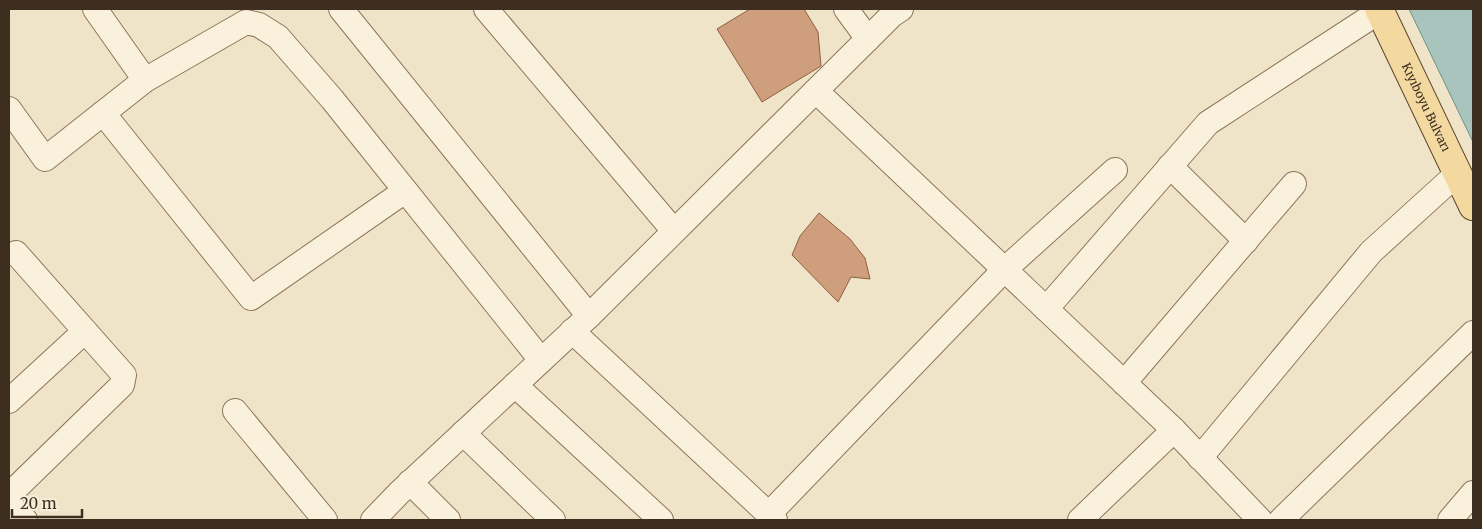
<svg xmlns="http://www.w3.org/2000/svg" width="1482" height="529" font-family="Merriweather,serif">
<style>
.water{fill:#a9c4bc;stroke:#6f938a}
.building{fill:#cf9f7d;stroke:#8d5f41}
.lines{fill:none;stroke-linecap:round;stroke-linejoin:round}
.minor-casing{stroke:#8d765c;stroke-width:26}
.major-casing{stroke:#5b4430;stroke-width:30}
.minor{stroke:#faf1dc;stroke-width:24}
.major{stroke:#f3d9a0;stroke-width:28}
.labels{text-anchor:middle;stroke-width:4;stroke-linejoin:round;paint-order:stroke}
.street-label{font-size:12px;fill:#3d2e20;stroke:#f7eed8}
</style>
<rect width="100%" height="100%" fill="#f0e4c8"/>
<!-- water -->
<polygon class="water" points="1409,9 1473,9 1473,142"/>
<!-- building -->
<g class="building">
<polygon points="750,9 804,9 818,32 821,66 762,102 717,29"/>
<polygon points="819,213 850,239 865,258 870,279 851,277 838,302 792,255 800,236"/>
</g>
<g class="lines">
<defs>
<g id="minor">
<polyline points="95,9 145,80"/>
<polyline points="341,9 589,316"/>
<polyline points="486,9 674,231"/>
<polyline points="846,9 868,39"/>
<polyline points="816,91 1174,430 1260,520"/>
<polyline points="9,109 45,159 145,80 246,22 259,25 278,37 332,99 541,360"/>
<polyline points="103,113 251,298 405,191"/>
<polyline points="1170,166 1246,241"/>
<polyline points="1046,309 1208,123 1380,11"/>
<polyline points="572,331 775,520"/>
<polyline points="1124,383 1294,184"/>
<polyline points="515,385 661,520"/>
<polyline points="9,401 85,331"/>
<polyline points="235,411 325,520"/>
<polyline points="463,433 553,520"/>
<polyline points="1200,458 1371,252 1458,173"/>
<polyline points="410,482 448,520"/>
<polyline points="9,495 122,385 124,375 16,253"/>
<polyline points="9,504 25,520"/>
<polyline points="769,514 1004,270 1115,170"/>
<polyline points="373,520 399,493 589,316 892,15 901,9"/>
<polyline points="1080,520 1174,430"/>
<polyline points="1281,520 1473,333"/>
<polyline points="1450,520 1473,493"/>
</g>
<g id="major">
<path id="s1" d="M1379 9 1473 206"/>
</g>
</defs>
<!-- minor casing -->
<use href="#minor" class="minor-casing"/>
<!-- major casing -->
<use href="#major" class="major-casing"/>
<!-- minor -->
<use href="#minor" class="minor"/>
<!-- major -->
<use href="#major" class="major"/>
</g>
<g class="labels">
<!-- street labels -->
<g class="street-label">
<text dy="4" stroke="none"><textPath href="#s1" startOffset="109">Kıyıboyu Bulvarı</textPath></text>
</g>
</g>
<!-- border -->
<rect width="1482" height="529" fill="none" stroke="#3d2e20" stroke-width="20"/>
<!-- scale -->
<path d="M12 509v8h70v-8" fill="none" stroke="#3d2e20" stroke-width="2.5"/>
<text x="20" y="509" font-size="15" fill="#3d2e20" stroke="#f7eed8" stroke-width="4" paint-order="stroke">20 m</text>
</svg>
